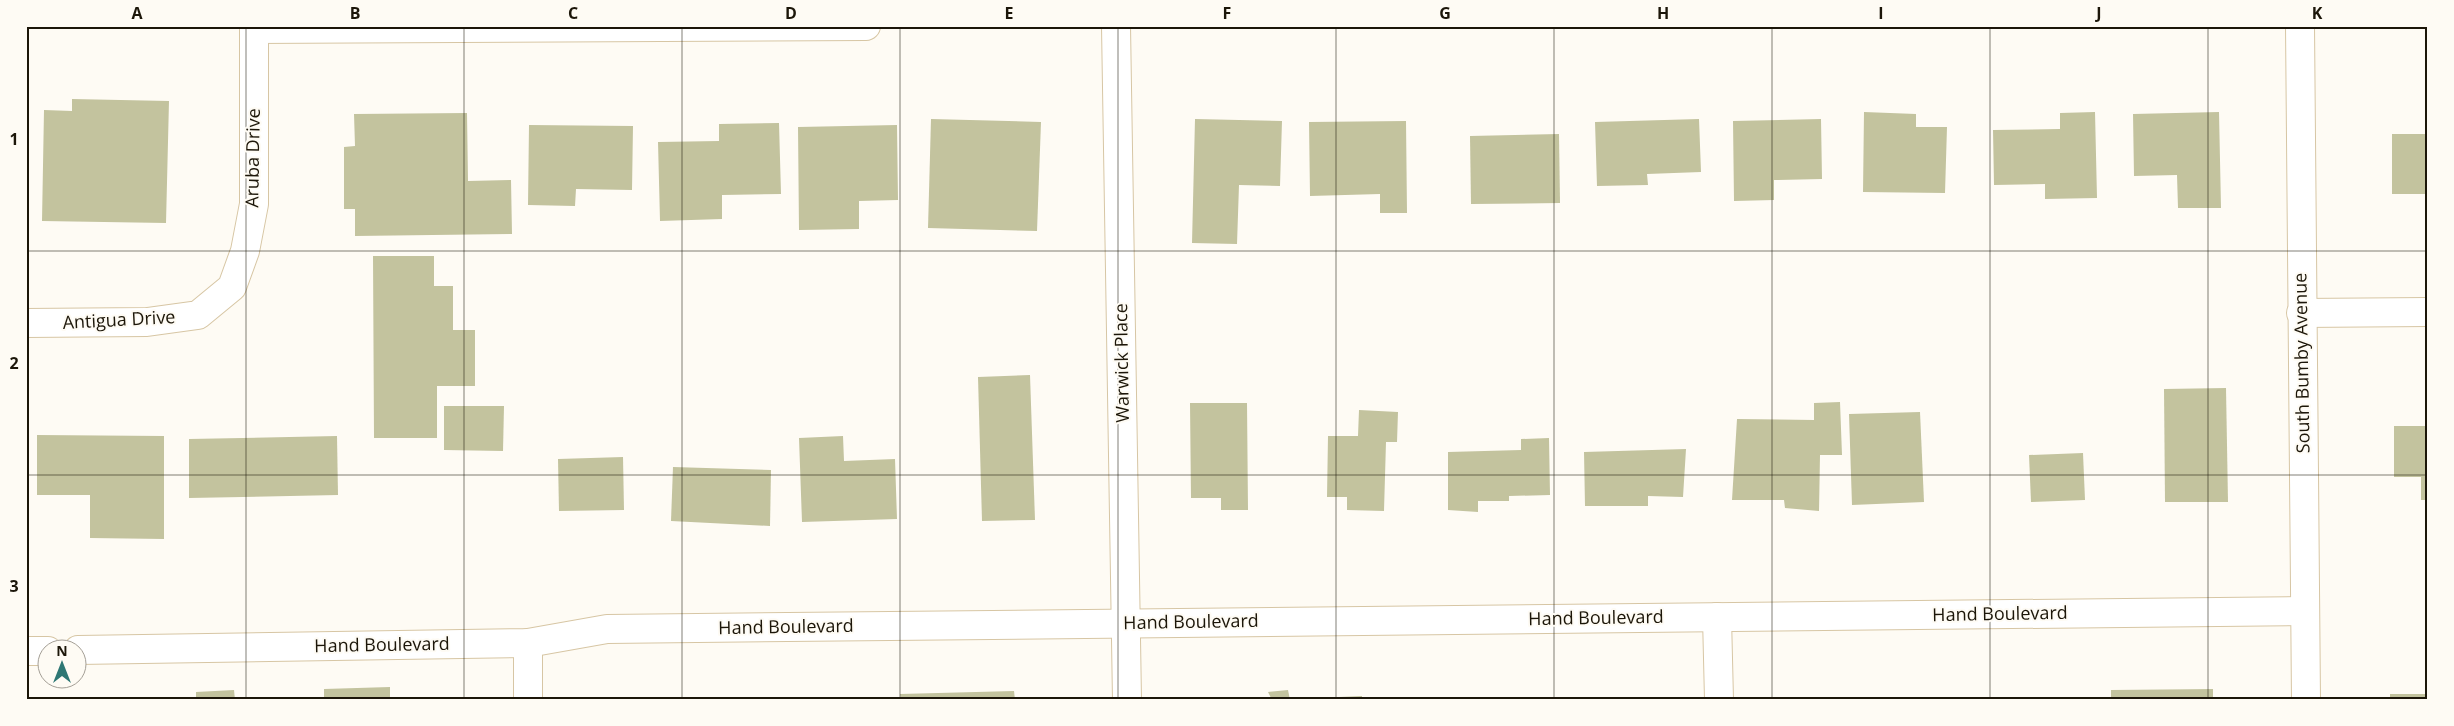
<svg xmlns="http://www.w3.org/2000/svg" width="2454" height="726" font-family="'Open Sans',sans-serif">
<style>
.building{fill:#c3c39e}
.lines{fill:none;stroke-linecap:round;stroke-linejoin:round}
.minor-casing{stroke:#d7c6a4;stroke-width:30}
.tertiary-casing{stroke:#d7c6a4;stroke-width:30}
.minor{stroke:#fff;stroke-width:28}
.tertiary{stroke:#fff;stroke-width:28}
.grid{fill:none;stroke:#1c1609;stroke-width:1;stroke-opacity:0.55}
.labels{text-anchor:middle;stroke-width:4;stroke-linejoin:round;paint-order:stroke}
.street-label{font-size:18px;fill:#1c1609;stroke:#fefbf4}
.neatline{fill:none;stroke:#1c1609;stroke-width:2}
.grid-label{font-size:16px;text-anchor:middle;font-weight:bold;fill:#1c1609}
</style>
<rect width="100%" height="100%" fill="#fefbf4"/>
<!-- building -->
<g class="building">
<polygon points="72,99 169,101 166,223 42,221 44,110 72,111"/>
<polygon points="1864,112 1916,114 1916,127 1947,127 1945,193 1863,192"/>
<polygon points="2095,112 2097,198 2045,199 2045,184 1994,185 1993,130 2060,129 2060,113"/>
<polygon points="2219,112 2221,208 2178,208 2177,175 2134,176 2133,114"/>
<polygon points="467,113 468,181 511,180 512,234 355,236 355,209 344,209 344,147 355,146 354,114"/>
<polygon points="931,119 1041,122 1037,231 928,228"/>
<polygon points="1195,119 1282,121 1280,186 1239,185 1237,244 1192,243"/>
<polygon points="1699,119 1701,172 1647,174 1648,185 1597,186 1595,122"/>
<polygon points="1821,119 1822,179 1774,180 1774,200 1734,201 1733,121"/>
<polygon points="1406,121 1407,213 1380,213 1380,194 1310,196 1309,122"/>
<polygon points="779,123 781,194 722,195 722,219 660,221 658,142 719,141 719,124"/>
<polygon points="529,125 633,126 632,190 576,189 575,206 528,205"/>
<polygon points="897,125 898,200 859,201 859,229 799,230 798,127"/>
<polygon points="1559,134 1560,203 1471,204 1470,136"/>
<rect x="2392" y="134" width="36" height="60"/>
<polygon points="373,256 434,256 434,286 453,286 453,330 475,330 475,386 437,386 437,438 374,438"/>
<polygon points="1030,375 1035,520 982,521 978,377"/>
<polygon points="2226,388 2228,502 2165,502 2164,389"/>
<polygon points="1840,402 1842,455 1820,455 1819,511 1785,508 1784,500 1732,500 1737,419 1814,420 1814,403"/>
<polygon points="1190,403 1247,403 1248,510 1221,510 1221,498 1191,498"/>
<polygon points="444,406 504,406 503,451 444,450"/>
<polygon points="1359,410 1398,412 1397,442 1386,442 1384,511 1347,510 1347,497 1327,497 1328,436 1358,436"/>
<polygon points="1920,412 1924,502 1852,505 1849,414"/>
<polygon points="2394,426 2428,426 2428,500 2421,500 2421,477 2394,477"/>
<polygon points="37,435 164,436 164,539 90,538 90,495 37,495"/>
<polygon points="337,436 338,495 189,498 189,439"/>
<polygon points="843,436 844,461 895,459 897,519 802,522 799,438"/>
<polygon points="1549,438 1550,495 1509,496 1509,501 1478,501 1478,512 1448,510 1448,452 1521,450 1521,439"/>
<polygon points="1686,449 1683,497 1648,496 1648,506 1585,506 1584,452"/>
<polygon points="2083,453 2085,500 2031,502 2029,455"/>
<polygon points="623,457 624,510 559,511 558,459"/>
<polygon points="673,467 771,470 770,526 671,521"/>
<polygon points="390,687 390,700 324,700 324,689"/>
<polygon points="2213,689 2213,700 2111,700 2111,690"/>
<polygon points="234,690 235,700 196,700 196,692"/>
<polygon points="1288,690 1290,700 1272,700 1268,692"/>
<polygon points="1014,691 1015,700 901,700 900,694"/>
<rect x="2390" y="694" width="38" height="6"/>
<polygon points="1362,696 1362,700 1316,700 1316,698"/>
</g>
<g class="lines">
<defs>
<g id="minor">
<polyline points="1116,26 1127,700"/>
<polyline points="254,29 866,26"/>
<polyline points="2301,313 2428,312"/>
<polyline points="26,323 147,322 198,315 232,287 245,251 254,204 254,26"/>
<polyline points="1717,617 1719,700"/>
<polyline points="528,643 528,700"/>
<polyline points="78,650 528,643 607,629 2305,611"/>
<polyline points="26,651 48,651"/>
</g>
<polyline id="tertiary" points="2300,26 2306,700"/>
</defs>
<!-- minor casing -->
<use href="#minor" class="minor-casing"/>
<!-- tertiary casing -->
<use href="#tertiary" class="tertiary-casing"/>
<!-- minor -->
<use href="#minor" class="minor"/>
<!-- tertiary -->
<use href="#tertiary" class="tertiary"/>
</g>
<!-- grid -->
<path class="grid" d="M246 26V700M464 26V700M682 26V700M900 26V700M1118 26V700M1336 26V700M1554 26V700M1772 26V700M1990 26V700M2208 26V700M26 251H2428M26 475H2428"/>
<g class="labels">
<!-- street labels -->
<g class="street-label">
<text transform="translate(253 158) rotate(-89)" y="6">Aruba Drive</text>
<text transform="translate(119 320) rotate(-3)" y="6">Antigua Drive</text>
<text transform="translate(1122 363) rotate(-91)" y="6">Warwick Place</text>
<text transform="translate(2302 363) rotate(-91)" y="6">South Bumby Avenue</text>
<text transform="translate(2000 614) rotate(-1)" y="6">Hand Boulevard</text>
<text transform="translate(1596 618) rotate(-1)" y="6">Hand Boulevard</text>
<text transform="translate(1191 622) rotate(-1)" y="6">Hand Boulevard</text>
<text transform="translate(786 627) rotate(-1)" y="6">Hand Boulevard</text>
<text transform="translate(382 645) rotate(-1)" y="6">Hand Boulevard</text>
</g>
</g>
<!-- border -->
<rect width="2454" height="726" fill="none" stroke="#fefbf4" stroke-width="55"/>
<!-- north arrow -->
<g transform="translate(62 664)"><circle r="24" fill="#fefbf4" stroke="#a49f96"/>
<path d="M0-4L9 19L0 12L-9 19Z" fill="#2e7774"/>
<text y="-8" font-size="14" font-weight="bold" text-anchor="middle" fill="#1c1609">N</text>
</g>
<rect x="28" y="28" width="2398" height="670" class="neatline"/>
<g class="grid-label">
<text x="137" y="19">A</text>
<text x="355" y="19">B</text>
<text x="573" y="19">C</text>
<text x="791" y="19">D</text>
<text x="1009" y="19">E</text>
<text x="1227" y="19">F</text>
<text x="1445" y="19">G</text>
<text x="1663" y="19">H</text>
<text x="1881" y="19">I</text>
<text x="2099" y="19">J</text>
<text x="2317" y="19">K</text>
<text x="14" y="145">1</text>
<text x="14" y="369">2</text>
<text x="14" y="592">3</text>
</g>
</svg>
